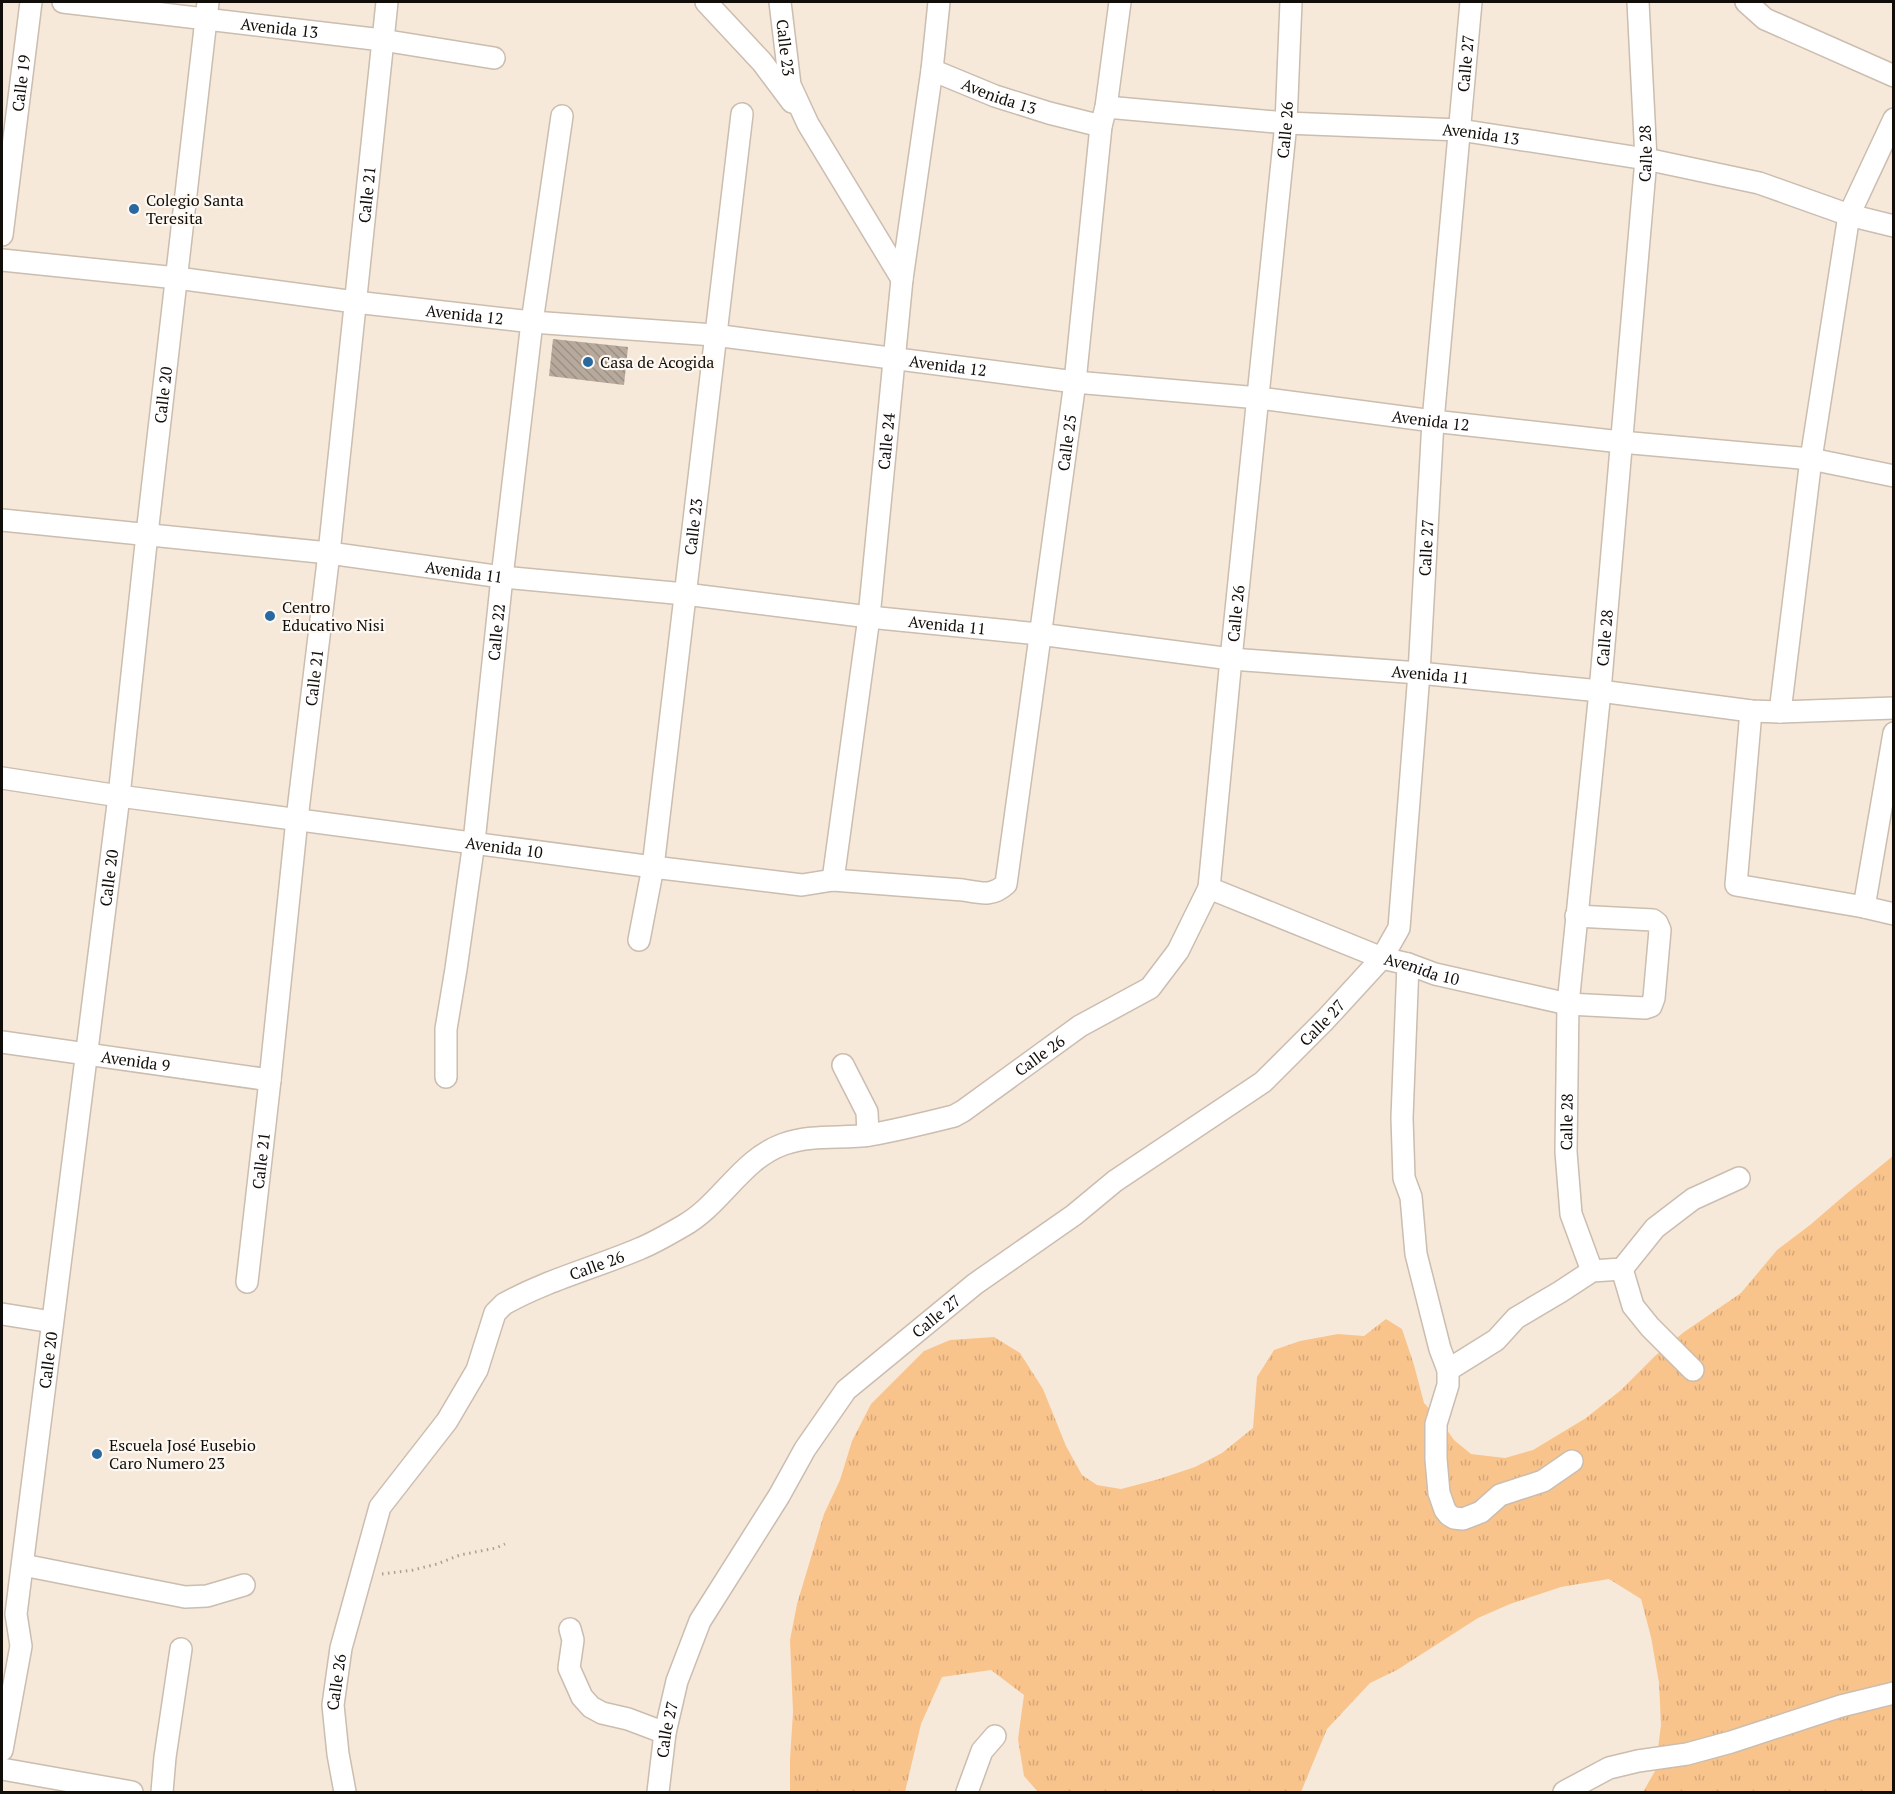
<svg xmlns="http://www.w3.org/2000/svg" width="1895" height="1794" font-family="'PT Serif',serif">
<style>
.grass{fill:url(#grass-tufts)}
.building{fill:url(#building-back-hatch)}
.lines{fill:none;stroke-linecap:round;stroke-linejoin:round}
.minor-casing{stroke:#cbbdaf;stroke-width:24}
.path{stroke:#aaa094;stroke-width:3;stroke-dasharray:1.5 4.5;stroke-linecap:butt}
.minor{stroke:#fff;stroke-width:21}
.poi-dot{fill:#28699f;stroke:#fef8f2;stroke-width:2}
.labels{text-anchor:middle;stroke-width:4.5;stroke-linejoin:round;paint-order:stroke}
.street-label{font-size:16px;fill:#110d08;stroke:#fef8f2}
.poi-label{font-size:16px;fill:#110d08;stroke:#fef8f2;text-anchor:start}
</style>
<defs>
<pattern id="grass-tufts" width="24" height="20" patternUnits="userSpaceOnUse" patternTransform="scale(1.5)"><rect width="24" height="20" fill="#f9c48c"/><path d="M3 7l-1-3M5 7V3M7 7l1-3M15 17l-1-3M17 17v-4M19 17l1-3" fill="none" stroke="#d4a777"/></pattern>
<pattern id="building-back-hatch" width="6" height="6" patternUnits="userSpaceOnUse" patternTransform="scale(1.5)"><rect width="6" height="6" fill="#b7a99c"/><path d="M-1 5l2 2M0 0l6 6M5-1l2 2" fill="none" stroke="#9c9085"/></pattern>
</defs>
<rect width="100%" height="100%" fill="#f7e9da"/>
<!-- grass -->
<polygon class="grass" points="1893,1156 1893,1792 1643,1792 1655,1771 1661,1725 1659,1683 1651,1637 1641,1599 1609,1579 1561,1587 1510,1604 1478,1618 1397,1670 1370,1683 1327,1729 1301,1792 1038,1792 1024,1776 1018,1739 1024,1695 991,1670 942,1677 921,1724 905,1792 790,1792 790,1759 793,1712 790,1640 797,1604 824,1514 840,1480 852,1441 871,1404 924,1351 950,1340 994,1337 1020,1353 1043,1389 1066,1446 1082,1475 1097,1485 1121,1489 1159,1479 1195,1467 1222,1453 1253,1428 1257,1377 1274,1350 1300,1341 1338,1334 1364,1336 1386,1319 1402,1329 1414,1365 1424,1403 1442,1423 1454,1440 1471,1454 1505,1458 1533,1450 1586,1418 1621,1390 1655,1356 1684,1332 1741,1293 1777,1250 1810,1225 1846,1194"/>
<!-- building -->
<polygon class="building" points="553,339 628,347 624,385 549,376"/>
<g class="lines">
<defs>
<g id="minor">
<path id="s1" d="M63 2 382 40 494 58"/>
<polyline points="706,2 762,62 792,102"/>
<path id="s2" d="M780 2 790 85 808 124 902 279"/>
<polyline points="1746,2 1765,19 1894,76"/>
<path id="s3" d="M932 70 995 96 1049 113 1101 126"/>
<path id="s4" d="M1106 107 1286 123 1460 130 1646 159 1759 183 1849 215 1894 226"/>
<path id="s5" d="M2 235 31 2"/>
<path id="s6" d="M2 260 177 278 355 302 532 322 714 335 1075 382 1259 398 1433 421 1621 442 1811 459 1894 476"/>
<path id="s7" d="M2 520 329 553 502 577 685 594 869 617 1039 634 1231 659 1419 673 1600 691 1751 711 1780 712 1894 708"/>
<polyline points="1751,711 1736,885 1864,907 1894,914"/>
<polyline points="1780,712 1811,459 1849,215 1894,119"/>
<path id="s8" d="M2 778 119 796 653 867 802 885 833 880 963 890C981 893 992 897 1006 884L1075 382 1101 126 1106 107 1120 2"/>
<path id="s9" d="M833 880 869 617 902 279 932 70 939 2"/>
<path id="s10" d="M1209 888 1382 958 1408 964 1435 974 1568 1004 1645 1008 1651 1006 1654 998 1660 930 1657 923 1653 920 1576 916"/>
<polyline points="1864,907 1894,733"/>
<path id="s11" d="M639 940 653 867 742 114"/>
<polyline points="1408,964 1402,1118 1404,1178 1411,1197 1416,1254 1440,1349 1448,1370 1448,1385 1436,1424 1436,1459 1439,1493 1445,1510 1449,1515 1454,1518 1463,1519 1481,1512 1500,1495 1543,1481 1572,1461"/>
<path id="s12" d="M2 1042 270 1080"/>
<polyline points="843,1065 867,1112 868,1135"/>
<path id="s13" d="M446 1077V1029L456 969 474 842 502 577 532 322 562 116"/>
<polyline points="1622,1269 1633,1306 1650,1327 1693,1370"/>
<path id="s14" d="M1592 1271 1571 1214 1566 1152 1568 1004 1600 691 1646 159 1638 2"/>
<path id="s15" d="M247 1282 270 1080 297 819 329 553 387 2"/>
<polyline points="2,1314 52,1322"/>
<polyline points="1448,1370 1496,1340 1516,1318 1560,1292 1592,1271 1622,1269 1655,1228 1693,1199 1739,1178"/>
<polyline points="23,1565 185,1597 207,1596 244,1585"/>
<polyline points="570,1629 573,1640 569,1668 582,1697 591,1707 602,1713 628,1719 665,1733"/>
<path id="s16" d="M2 1750 21 1646 16 1614 119 796 147 534 208 2"/>
<polyline points="2,1769 132,1792"/>
<polyline points="162,1792 165,1757 181,1649"/>
<path id="s17" d="M345 1792 338 1754 333 1705 341 1648 380 1507 447 1421 477 1370 495 1313 504 1304C547 1280 594 1268 639 1249 654 1243 669 1234 683 1226 722 1204 741 1159 784 1144 813 1134 842 1139 870 1135 898 1130 926 1123 954 1116L963 1111 1080 1026 1150 988 1178 951 1209 888 1231 659 1286 123 1291 2"/>
<path id="s18" d="M658 1792 665 1733 677 1681 700 1621 779 1496 805 1449 846 1390 975 1284 1074 1215 1115 1181 1263 1082 1325 1020 1382 958 1399 928 1419 673 1433 421 1471 2"/>
<polyline points="967,1792 982,1751 995,1736"/>
<polyline points="1564,1792 1609,1768 1638,1761 1687,1754 1731,1742 1841,1706 1894,1693"/>
</g>
</defs>
<!-- minor casing -->
<use href="#minor" class="minor-casing"/>
<!-- path -->
<polyline class="path" points="382,1574 413,1570 437,1564 460,1555 496,1548 505,1544"/>
<!-- minor -->
<use href="#minor" class="minor"/>
</g>
<!-- markers -->
<g class="poi-dot">
<circle cx="134" cy="209" r="6"/>
<circle cx="588" cy="362" r="6"/>
<circle cx="270" cy="616" r="6"/>
<circle cx="97" cy="1454" r="6"/>
</g>
<g class="labels">
<!-- street labels -->
<g class="street-label">
<text dy="6" stroke="none"><textPath href="#s1" startOffset="218">Avenida 13</textPath></text>
<text dy="6" stroke="none"><textPath href="#s2" startOffset="46">Calle 23</textPath></text>
<text dy="6" stroke="none"><textPath href="#s18" startOffset="2043">Calle 27</textPath></text>
<text dy="6" stroke="none"><textPath href="#s5" startOffset="153">Calle 19</textPath></text>
<text dy="6" stroke="none"><textPath href="#s3" startOffset="72">Avenida 13</textPath></text>
<text dy="6" stroke="none"><textPath href="#s17" startOffset="2145">Calle 26</textPath></text>
<text dy="6" stroke="none"><textPath href="#s4" startOffset="376">Avenida 13</textPath></text>
<text dy="6" stroke="none"><textPath href="#s14" startOffset="1125">Calle 28</textPath></text>
<text dy="6" stroke="none"><textPath href="#s15" startOffset="1094">Calle 21</textPath></text>
<text dy="6" stroke="none"><textPath href="#s6" startOffset="466">Avenida 12</textPath></text>
<text dy="6" stroke="none"><textPath href="#s6" startOffset="952">Avenida 12</textPath></text>
<text dy="6" stroke="none"><textPath href="#s16" startOffset="1366">Calle 20</textPath></text>
<text dy="6" stroke="none"><textPath href="#s6" startOffset="1438">Avenida 12</textPath></text>
<text dy="6" stroke="none"><textPath href="#s9" startOffset="442">Calle 24</textPath></text>
<text dy="6" stroke="none"><textPath href="#s8" startOffset="1460">Calle 25</textPath></text>
<text dy="6" stroke="none"><textPath href="#s11" startOffset="417">Calle 23</textPath></text>
<text dy="6" stroke="none"><textPath href="#s18" startOffset="1557">Calle 27</textPath></text>
<text dy="6" stroke="none"><textPath href="#s7" startOffset="465">Avenida 11</textPath></text>
<text dy="6" stroke="none"><textPath href="#s17" startOffset="1659">Calle 26</textPath></text>
<text dy="6" stroke="none"><textPath href="#s7" startOffset="951">Avenida 11</textPath></text>
<text dy="6" stroke="none"><textPath href="#s13" startOffset="448">Calle 22</textPath></text>
<text dy="6" stroke="none"><textPath href="#s14" startOffset="639">Calle 28</textPath></text>
<text dy="6" stroke="none"><textPath href="#s7" startOffset="1437">Avenida 11</textPath></text>
<text dy="6" stroke="none"><textPath href="#s15" startOffset="608">Calle 21</textPath></text>
<text dy="6" stroke="none"><textPath href="#s8" startOffset="507">Avenida 10</textPath></text>
<text dy="6" stroke="none"><textPath href="#s16" startOffset="880">Calle 20</textPath></text>
<text dy="6" stroke="none"><textPath href="#s10" startOffset="228">Avenida 10</textPath></text>
<text dy="6" stroke="none"><textPath href="#s18" startOffset="1053">Calle 27</textPath></text>
<text dy="6" stroke="none"><textPath href="#s17" startOffset="1137">Calle 26</textPath></text>
<text dy="6" stroke="none"><textPath href="#s12" startOffset="135">Avenida 9</textPath></text>
<text dy="6" stroke="none"><textPath href="#s14" startOffset="153">Calle 28</textPath></text>
<text dy="6" stroke="none"><textPath href="#s15" startOffset="122">Calle 21</textPath></text>
<text dy="6" stroke="none"><textPath href="#s17" startOffset="633">Calle 26</textPath></text>
<text dy="6" stroke="none"><textPath href="#s18" startOffset="567">Calle 27</textPath></text>
<text dy="6" stroke="none"><textPath href="#s16" startOffset="394">Calle 20</textPath></text>
<text dy="6" stroke="none"><textPath href="#s17" startOffset="111">Calle 26</textPath></text>
<text dy="6" stroke="none"><textPath href="#s18" startOffset="63">Calle 27</textPath></text>
</g>
<!-- poi labels -->
<g class="poi-label">
<text x="146" y="206">Colegio Santa<tspan x="146" dy="18">Teresita</tspan></text>
<text x="600" y="368">Casa de Acogida</text>
<text x="282" y="613">Centro<tspan x="282" dy="18">Educativo Nisi</tspan></text>
<text x="109" y="1451">Escuela José Eusebio<tspan x="109" dy="18">Caro Numero 23</tspan></text>
</g>
</g>
<!-- border -->
<rect width="1895" height="1794" fill="none" stroke="#110d08" stroke-width="6"/>
</svg>
